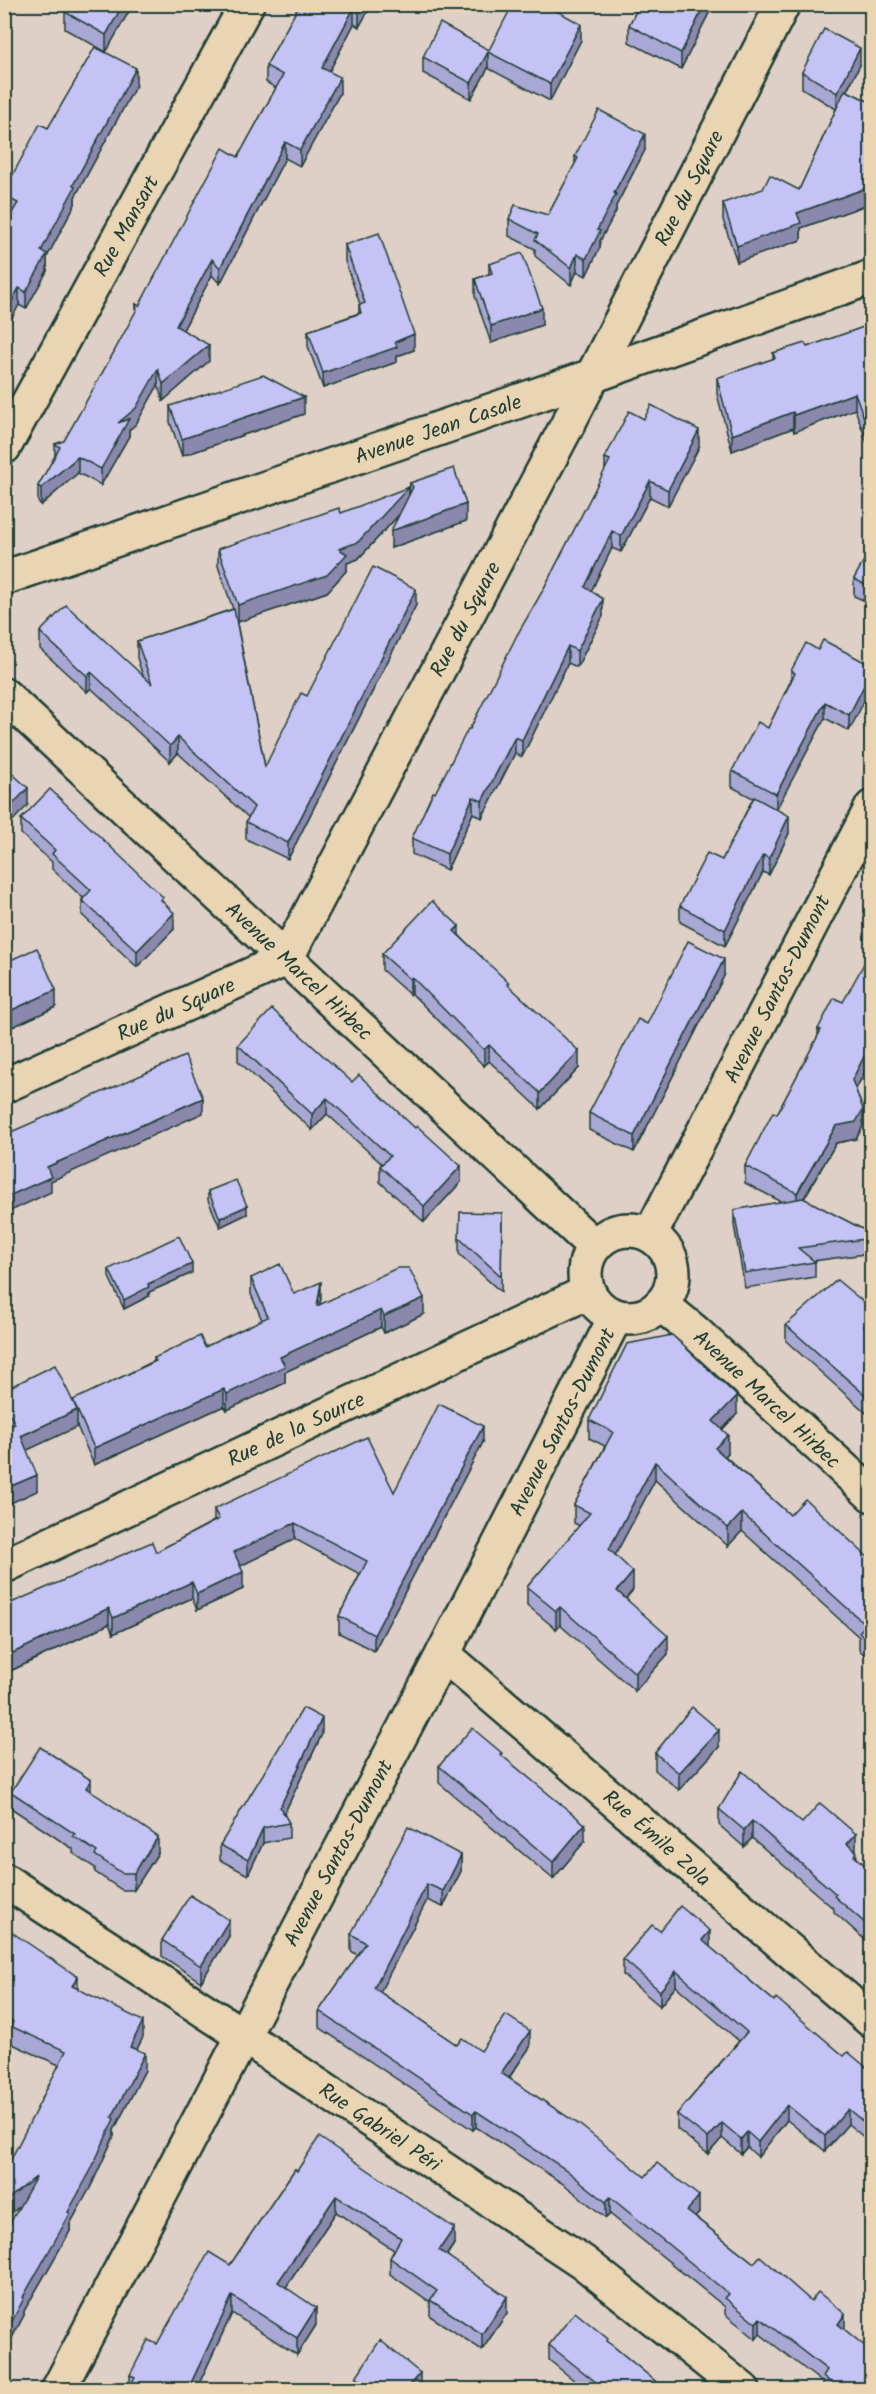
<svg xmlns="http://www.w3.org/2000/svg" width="876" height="2394" font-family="Kalam,sans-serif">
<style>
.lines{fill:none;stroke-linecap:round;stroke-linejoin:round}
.street-casing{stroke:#1f3d34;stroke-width:38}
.street{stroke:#e9d4b3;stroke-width:33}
.wall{fill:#a9a8d4;stroke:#1f3d34;stroke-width:1.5}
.shaded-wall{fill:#8a88ac;stroke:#1f3d34;stroke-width:1.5}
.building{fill:#c5c3f6;stroke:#1f3d34;stroke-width:1.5}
.labels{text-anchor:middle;stroke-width:4.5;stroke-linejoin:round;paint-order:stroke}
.street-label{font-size:21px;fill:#1f3d34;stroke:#e9d4b3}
</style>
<rect width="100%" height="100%" fill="#decfc7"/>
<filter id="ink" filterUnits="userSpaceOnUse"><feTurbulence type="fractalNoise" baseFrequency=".0167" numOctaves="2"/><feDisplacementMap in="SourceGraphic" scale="12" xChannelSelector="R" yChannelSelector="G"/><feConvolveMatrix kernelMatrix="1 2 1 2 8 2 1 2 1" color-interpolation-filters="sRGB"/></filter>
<g filter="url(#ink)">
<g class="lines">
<defs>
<g id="street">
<polyline points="4,447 247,4"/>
<polyline points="4,578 592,376 872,277"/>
<polyline points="4,695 594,1246"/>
<polyline points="4,1086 286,959 570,420 783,4"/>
<circle cx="629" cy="1274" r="44"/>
<polyline points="650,1235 872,807"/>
<polyline points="661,1304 695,1332 872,1495"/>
<polyline points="4,1566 588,1292"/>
<polyline points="443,1654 872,2021"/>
<polyline points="4,1880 242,2035 583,2262 743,2390"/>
<polyline points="58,2390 443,1654 616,1316"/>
</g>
</defs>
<!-- street casing -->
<use href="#street" class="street-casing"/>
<!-- street -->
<use href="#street" class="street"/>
</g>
<!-- wall -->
<g class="wall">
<polygon points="69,4 133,4 106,52 65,29 65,12"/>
<polygon points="300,4 372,4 359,27 354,24 329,72 340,93 300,166 285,158 220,284 212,275 183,330 209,361 163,401 158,385 136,424 129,430 129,436 101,485 78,473 41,505 38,502 38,486 55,456 55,444 64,441 114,352 136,312 136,304 139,306 238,157 276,88 266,82 266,66"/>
<polygon points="640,4 716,4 709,13 681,69 629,42 629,25"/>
<polygon points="581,40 550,101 488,68 471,99 423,73 423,57"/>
<polygon points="860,65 847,91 872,103 872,203 801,228 801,240 737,262 723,220 723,203 799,190 836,109 802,88 802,72"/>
<polygon points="136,85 75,197 75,204 47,257 47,271 26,309 19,305 10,216 4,213 4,191 48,128"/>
<polygon points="645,150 616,206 616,211 600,241 600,247 586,276 577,271 571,285 535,256 535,249 509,236 509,219 548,215 575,164 575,156"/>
<polygon points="345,245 414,350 397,356 397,362 323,388 308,346 308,331 359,313 359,305 360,304 345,261"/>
<polygon points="489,264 542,325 491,343 475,296 475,279 489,274"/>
<polygon points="872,324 871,454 855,409 794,432 793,428 732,451 717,394 717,378 773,359 773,353 807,347"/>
<polygon points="170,406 304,414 182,456 170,422"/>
<polygon points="699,447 668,506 650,497 621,552 612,548 591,591 603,616 577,667 568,663 522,757 515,753 482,818 473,813 447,870 412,854 412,838 542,592 605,471 605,458"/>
<polygon points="410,483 466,521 391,548 398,516 358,559 347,563 347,570 327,592 238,622 236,618 265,767 307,696 416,605 288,859 246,839 246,822 249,818 178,753 170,762 91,688 87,692 40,649 40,632 143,676 137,658 137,641 233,609 218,566 218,549 409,494"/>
<polygon points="872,546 872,604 854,596 854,579"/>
<polygon points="818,650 872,666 849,731 825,718 776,809 789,833 769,875 763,872 725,946 680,922 680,906 722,860 753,798 732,787 732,771 768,728 791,680 791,671"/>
<polygon points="21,819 163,903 174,929 137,967 82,915 82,900 83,898 52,869 52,862 21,834"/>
<polygon points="459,935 509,986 579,1068 540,1109 489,1061 484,1066 412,994 410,995 382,970 382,954"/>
<polygon points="4,963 56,1007 12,1027 4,1010"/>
<polygon points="724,976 634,1152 589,1130 589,1113 647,1024"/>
<polygon points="818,1029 872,1058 856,1089 863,1126 856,1139 836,1143 804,1199 872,1234 872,1253 813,1261 815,1262 815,1277 745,1288 734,1225 734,1210 782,1202 745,1183 745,1166 777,1114 818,1036"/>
<polygon points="238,1045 352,1082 415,1128 461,1182 424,1222 380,1182 380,1166 382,1164 327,1114 312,1130 238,1061"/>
<polygon points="208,1191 247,1214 220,1227 208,1200"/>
<polygon points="502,1213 501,1292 459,1254 459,1238"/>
<polygon points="109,1269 192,1273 149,1292 149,1296 124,1309 109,1277"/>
<polygon points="251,1278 294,1294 321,1298 320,1304 424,1314 384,1333 381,1327 285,1372 285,1383 227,1410 224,1406 94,1465 77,1426 26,1450 37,1491 4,1421 4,1390 73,1401 154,1361 154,1358 205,1347 262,1320 251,1294"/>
<polygon points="872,1309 872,1418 786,1341 786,1325"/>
<polygon points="737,1414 722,1430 728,1453 725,1456 790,1515 872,1561 872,1661 859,1650 859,1637 742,1531 728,1546 655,1480 615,1555 633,1590 626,1598 668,1654 635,1691 560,1625 556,1629 527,1605 527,1587 580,1526 574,1523 574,1505 605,1446 589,1438 589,1420"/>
<polygon points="483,1442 374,1651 339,1633 339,1616 360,1574 295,1539 240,1566 243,1589 197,1610 192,1598 113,1634 109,1624 4,1674 156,1552 214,1521 214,1509 394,1492"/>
<polygon points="322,1734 284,1814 289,1823 289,1838 263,1843 248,1875 220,1860 220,1845"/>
<polygon points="719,1747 679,1790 655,1770 655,1753"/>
<polygon points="439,1766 585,1841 553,1879 439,1783"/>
<polygon points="11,1792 91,1792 158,1853 134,1890 122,1890 95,1872 95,1868 73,1853 73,1849 11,1808"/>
<polygon points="719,1809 802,1823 856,1851 857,1858 872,1871 872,1946 834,1912 834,1909 752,1838 744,1847 719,1825"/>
<polygon points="461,1855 461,1871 443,1907 427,1900 380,1992 457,2045 481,2051 530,2047 509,2078 645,2177 699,2213 695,2217 754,2263 845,2330 872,2390 823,2390 823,2383 760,2334 756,2339 725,2314 725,2307 610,2214 606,2218 565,2185 476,2127 473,2130 319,2027 319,2011 358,1955 351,1951 351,1934"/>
<polygon points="4,1927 78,1989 143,2037 137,2049 145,2070 114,2130 114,2136 91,2186 70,2224 70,2231 24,2311 24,2315 4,2353 4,2234 20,2207 59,2065 10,2043 10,2036 4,2032"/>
<polygon points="229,1936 201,1982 162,1956 162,1940"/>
<polygon points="710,1947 774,2001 844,2056 872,2072 872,2144 848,2124 825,2151 787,2120 758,2157 747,2147 741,2154 722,2138 708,2154 677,2129 677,2114 739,2041 676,1986 660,2006 623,1975 623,1959"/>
<polygon points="295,2169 454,2244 447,2255 507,2313 482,2350 430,2316 430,2302 390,2274 390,2258 394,2250 336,2212 286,2287 316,2325 297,2355 232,2313 196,2390 128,2390 130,2386 130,2375 157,2344 230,2265"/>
<polygon points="608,2342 666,2390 586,2390 549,2360 549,2345"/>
<polygon points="356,2377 420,2390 356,2390"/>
</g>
<!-- shaded-wall -->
<g class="shaded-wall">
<polygon points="123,4 133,4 106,52 106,35"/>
<polygon points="363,4 372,4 359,27 359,11"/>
<polygon points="705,4 716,4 709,13 681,69 681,53"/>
<polygon points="354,8 354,24 322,85 322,68"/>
<polygon points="581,24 581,40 550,101 550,84"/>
<polygon points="860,48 860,65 837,109 837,93"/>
<polygon points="488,52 488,68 471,99 471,83"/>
<polygon points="136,68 136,85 75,197 75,204 47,257 47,271 26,309 26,292 41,251 73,185"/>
<polygon points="340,77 340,93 300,166 300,150"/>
<polygon points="645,134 645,150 616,206 616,211 600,241 600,247 586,276 586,259 597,230 614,193"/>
<polygon points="285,142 285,158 220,284 220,268"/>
<polygon points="872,186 872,203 801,228 801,240 737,262 737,246 797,213"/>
<polygon points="577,254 577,271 571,285 571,268"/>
<polygon points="212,259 212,275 176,343 176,326"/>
<polygon points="19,288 19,305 4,332 4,315"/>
<polygon points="542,308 542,325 491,343 491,326"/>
<polygon points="414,334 414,350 397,356 397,362 323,388 323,373"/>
<polygon points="209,345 209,361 163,401 163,384"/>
<polygon points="158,369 158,385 136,424 129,430 129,436 101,485 101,469 118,423"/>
<polygon points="855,393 855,409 794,432 794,415"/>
<polygon points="304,397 304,414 182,456 182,439"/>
<polygon points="793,412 793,428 732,451 732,435"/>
<polygon points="699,430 699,447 668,506 668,490"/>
<polygon points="871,437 872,437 871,454"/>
<polygon points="78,457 78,473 41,505 41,488"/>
<polygon points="650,481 650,497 621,552 621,536"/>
<polygon points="409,487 409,504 358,559 347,563 347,570 327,592 238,622 238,605 339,549"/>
<polygon points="466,504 466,521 391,548 391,531"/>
<polygon points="612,531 612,548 585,604 585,587"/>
<polygon points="416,589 416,605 288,859 288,843"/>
<polygon points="603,599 603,616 577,667 577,651"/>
<polygon points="568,646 568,663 522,757 522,740"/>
<polygon points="872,670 872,686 849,731 849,715"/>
<polygon points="91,672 91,688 87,692 87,676"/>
<polygon points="825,702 825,718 776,810 776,794"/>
<polygon points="178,737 178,753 170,762 170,746"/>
<polygon points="515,737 515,753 482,818 482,801"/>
<polygon points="28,788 28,805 4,830 4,813"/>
<polygon points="473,797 473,813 447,870 447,854"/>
<polygon points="789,816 789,833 769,875 769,858"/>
<polygon points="763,855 763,872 725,946 725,930"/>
<polygon points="174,913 174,929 137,967 137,951"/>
<polygon points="459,926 459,942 454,931"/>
<polygon points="724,959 724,976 634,1152 634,1136"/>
<polygon points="412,977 412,994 410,995 410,979"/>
<polygon points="56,990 56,1007 12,1027 12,1010"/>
<polygon points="872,1041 872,1058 852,1096 852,1080"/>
<polygon points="489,1045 489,1061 484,1066 484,1050"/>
<polygon points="579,1051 579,1068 540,1109 540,1093"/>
<polygon points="203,1098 203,1113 51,1181 51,1192 4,1214 4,1198 47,1167"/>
<polygon points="327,1098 327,1114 312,1130 312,1114"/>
<polygon points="863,1109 863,1126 856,1139 836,1143 797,1210 797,1193 836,1126"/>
<polygon points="461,1166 461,1182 424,1222 424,1206"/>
<polygon points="247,1206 247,1214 220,1227 220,1218"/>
<polygon points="192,1264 192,1273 149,1292 149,1296 124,1309 124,1300 148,1284"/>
<polygon points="321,1282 321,1298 317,1322 317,1306"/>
<polygon points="424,1298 424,1314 384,1333 384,1316"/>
<polygon points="381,1310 381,1327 285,1372 285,1383 227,1410 227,1394 280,1357"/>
<polygon points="872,1319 872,1336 864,1327"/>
<polygon points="224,1389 224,1406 94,1465 94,1448"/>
<polygon points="737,1396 737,1414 713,1439 713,1421"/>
<polygon points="77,1410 77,1427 21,1453 21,1436"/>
<polygon points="483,1426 483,1442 374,1651 374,1635"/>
<polygon points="728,1435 728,1453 715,1466 715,1448"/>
<polygon points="655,1462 655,1480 609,1567 609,1549"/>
<polygon points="37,1475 37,1491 4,1506 4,1489"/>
<polygon points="742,1513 742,1531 728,1546 728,1528"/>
<polygon points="295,1523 295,1539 234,1569 234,1552"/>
<polygon points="243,1572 243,1589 197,1610 197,1594"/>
<polygon points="633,1572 633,1590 617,1609 617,1591"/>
<polygon points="192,1582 192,1598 113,1634 113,1618"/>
<polygon points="560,1607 560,1625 556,1629 556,1611"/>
<polygon points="109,1608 109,1624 4,1674 4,1657"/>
<polygon points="668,1636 668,1654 635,1691 635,1673"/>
<polygon points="322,1718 322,1734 280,1822 280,1807"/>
<polygon points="719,1730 719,1747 679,1790 679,1773"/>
<polygon points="91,1780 91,1797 86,1788"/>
<polygon points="752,1821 752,1838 744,1847 744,1830"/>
<polygon points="585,1824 585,1841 553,1879 553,1862"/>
<polygon points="263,1828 263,1843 248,1875 248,1860"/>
<polygon points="856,1834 856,1851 847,1861 847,1844"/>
<polygon points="158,1837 158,1853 134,1890 134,1873"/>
<polygon points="461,1855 461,1871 443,1907 443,1891"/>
<polygon points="427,1884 427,1900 374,2004 374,1988"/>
<polygon points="229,1920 229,1936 201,1982 201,1966"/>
<polygon points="710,1931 710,1946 702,1956 702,1940"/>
<polygon points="676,1971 676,1986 660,2006 660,1991"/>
<polygon points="78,1977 78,1994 72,1986"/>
<polygon points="143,2021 143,2037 130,2063 130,2047"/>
<polygon points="530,2031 530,2047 501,2089 501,2073"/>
<polygon points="145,2053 145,2070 114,2130 114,2136 91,2186 70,2224 70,2231 24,2311 24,2315 4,2353 4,2337 23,2297 68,2212 112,2117"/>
<polygon points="787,2105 787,2120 758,2157 758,2142"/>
<polygon points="848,2109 848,2124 825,2151 825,2136"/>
<polygon points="476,2111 476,2127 473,2130 473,2114"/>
<polygon points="722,2123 722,2138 708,2154 708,2138"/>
<polygon points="747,2132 747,2147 741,2154 741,2139"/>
<polygon points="36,2177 36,2193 4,2219 4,2202"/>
<polygon points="336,2196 336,2212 278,2299 278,2282"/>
<polygon points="699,2196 699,2213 687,2227 687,2211"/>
<polygon points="610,2197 610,2214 606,2218 606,2202"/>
<polygon points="454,2228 454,2244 439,2266 439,2250"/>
<polygon points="232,2296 232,2313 196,2390 190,2390 190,2385"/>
<polygon points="507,2297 507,2313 482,2350 482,2334"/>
<polygon points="316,2308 316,2325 297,2355 297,2338"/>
<polygon points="845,2314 845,2331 838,2324"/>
<polygon points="760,2318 760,2334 756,2339 756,2323"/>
<polygon points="420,2373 420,2390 405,2390"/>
</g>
<!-- building -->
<g class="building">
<polygon points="69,4 123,4 106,35 65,12"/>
<polygon points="300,4 363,4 359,11 354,8 322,68 340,77 300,150 285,142 220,268 212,259 176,326 209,345 163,384 158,369 136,408 118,423 129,419 101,469 78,457 41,488 38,486 60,447 55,444 64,441 114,352 137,309 136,304 139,306 223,148 238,157 283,75 266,66"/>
<polygon points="513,4 544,4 581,24 550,84 488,52 471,83 423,57 440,23 489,50"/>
<polygon points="640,4 705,4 681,53 629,25"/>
<polygon points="824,29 860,48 837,93 802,72"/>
<polygon points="95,47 136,68 73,185 75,187 41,251 47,254 26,292 19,288 4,315 4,226 18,203 4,196 4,191 40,124 48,128"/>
<polygon points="845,90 872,103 872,186 797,213 801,223 737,246 723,203 763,189 770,175 799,190"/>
<polygon points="599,110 645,134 614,193 616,194 597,230 600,231 586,259 577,254 571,268 535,240 538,234 509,219 515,205 548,215 578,158 575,156"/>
<polygon points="379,233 414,334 395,342 397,347 323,373 308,331 361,313 359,305 365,303 345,245"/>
<polygon points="522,253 542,308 491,326 475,279 492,273 489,264"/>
<polygon points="872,324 871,437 855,393 794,415 793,412 732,435 717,378 775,358 773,353 805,343 807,347"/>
<polygon points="263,375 304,397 182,439 170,406"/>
<polygon points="651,405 699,430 668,490 650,481 621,536 612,531 585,587 603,599 577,651 568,646 522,740 515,737 482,801 473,797 447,854 412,838 433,792 435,793 468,729 470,729 517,635 542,592 610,460 605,458 629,411 644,419"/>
<polygon points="454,468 466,504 391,531 413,487 410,483"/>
<polygon points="409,487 358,542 339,549 347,554 327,575 238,605 218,549 339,508 341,513"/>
<polygon points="872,546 872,588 854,579"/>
<polygon points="373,567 416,589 288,843 246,822 254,807 178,737 170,746 91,672 87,676 40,632 66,605 152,684 137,641 234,609 265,767 301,693 307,696"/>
<polygon points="823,640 872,666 872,670 849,715 825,702 776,794 732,771 758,722 768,728 795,673 791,671 806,643 818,650"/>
<polygon points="4,766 28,788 4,813"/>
<polygon points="50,789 163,897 161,900 174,913 137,951 82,900 91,890 52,854 55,850 21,819"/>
<polygon points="754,797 789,816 769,858 763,855 725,930 680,906 707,853 722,860"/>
<polygon points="432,901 459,926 454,931 509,983 507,984 579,1051 540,1093 489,1045 484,1050 412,977 410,979 382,954"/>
<polygon points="688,941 724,959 634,1136 589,1113 638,1019 647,1024"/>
<polygon points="37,948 56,990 12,1010 4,994 4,963"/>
<polygon points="872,949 872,1041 852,1080 863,1109 856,1122 836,1126 797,1193 745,1166 773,1112 777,1114 821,1030 818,1029 834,998 843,1002"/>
<polygon points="272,1009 352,1082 359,1075 415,1128 417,1126 461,1166 424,1206 380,1166 390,1156 327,1098 312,1114 238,1045"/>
<polygon points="185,1056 203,1098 47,1167 51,1177 4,1198 4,1135"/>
<polygon points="236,1180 247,1206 220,1218 208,1191"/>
<polygon points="803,1198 872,1234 872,1238 798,1248 815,1262 745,1273 734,1210"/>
<polygon points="460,1212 502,1213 501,1276 459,1238"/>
<polygon points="179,1236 192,1264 148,1284 149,1287 124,1300 109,1269"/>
<polygon points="280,1264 294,1294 321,1282 317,1306 397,1268 409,1268 424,1298 384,1316 381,1310 280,1357 285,1366 227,1394 224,1389 94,1448 73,1400 156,1361 154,1358 200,1336 205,1347 268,1317 251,1278"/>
<polygon points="837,1280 872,1309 872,1319 864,1327 872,1334 872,1401 786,1325"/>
<polygon points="672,1335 737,1396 713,1421 728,1435 715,1448 790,1515 805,1499 872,1561 872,1643 859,1632 866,1625 742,1513 728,1528 655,1462 609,1549 633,1572 617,1591 668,1636 635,1673 560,1607 556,1611 527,1587 590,1513 574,1505 613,1432 589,1420 627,1344"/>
<polygon points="55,1365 77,1410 21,1436 37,1475 4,1489 4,1429 15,1424 4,1404 4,1390"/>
<polygon points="439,1404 483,1426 374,1635 339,1616 367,1561 295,1523 234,1552 243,1572 197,1594 192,1582 113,1618 109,1608 4,1657 4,1606 152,1542 156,1552 219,1519 214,1509 367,1437 394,1492"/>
<polygon points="692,1707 719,1730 679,1773 655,1753"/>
<polygon points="303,1708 322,1718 280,1807 289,1823 263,1828 248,1860 220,1845"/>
<polygon points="472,1728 502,1753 500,1754 585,1824 553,1862 439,1766"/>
<polygon points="40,1747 91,1780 86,1788 158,1837 134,1873 122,1873 95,1855 97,1852 73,1836 75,1834 11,1792"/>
<polygon points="742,1771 802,1823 820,1803 856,1834 847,1844 857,1852 854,1856 872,1871 872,1929 834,1896 836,1894 752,1821 744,1830 719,1809"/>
<polygon points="408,1827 461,1855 443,1891 427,1884 374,1988 457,2045 462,2038 481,2051 506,2015 530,2031 501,2073 580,2125 645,2177 657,2163 699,2196 687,2211 754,2263 760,2256 811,2301 818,2292 845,2314 838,2324 872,2352 872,2390 840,2390 823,2376 827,2370 760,2318 756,2323 725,2298 729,2294 610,2197 606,2202 565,2169 476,2111 473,2114 319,2011 366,1943 351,1934"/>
<polygon points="190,1895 229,1920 201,1966 162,1940"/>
<polygon points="680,1906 710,1931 702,1940 774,2001 776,1998 844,2056 848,2052 872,2072 872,2129 848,2109 825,2136 787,2105 758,2142 747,2132 741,2139 722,2123 708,2138 677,2114 747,2032 676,1971 660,1991 623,1959 652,1925 660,1931"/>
<polygon points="4,1927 78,1977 72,1986 143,2021 130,2047 145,2053 112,2117 114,2119 91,2170 68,2212 70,2214 23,2297 24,2298 4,2337 4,2234 36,2177 4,2202 4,2173 66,2051 10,2026 13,2022 4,2016"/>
<polygon points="319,2137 454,2228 439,2250 507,2297 482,2334 430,2300 437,2291 390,2258 401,2238 336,2196 278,2282 316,2308 297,2338 232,2296 190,2385 189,2384 186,2390 128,2390 135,2377 130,2375 148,2340 157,2344 209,2252 230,2265 295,2169 297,2171"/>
<polygon points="575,2312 608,2339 607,2341 666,2390 606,2390 549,2345"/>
<polygon points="380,2340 420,2373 405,2390 375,2390 356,2377"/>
</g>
</g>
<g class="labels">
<!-- street labels -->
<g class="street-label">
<text transform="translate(689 188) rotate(-63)" y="7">Rue du Square</text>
<text transform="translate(126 226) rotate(-61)" y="7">Rue Mansart</text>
<text transform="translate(438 429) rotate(-19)" y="7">Avenue Jean Casale</text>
<text transform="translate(465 619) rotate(-62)" y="7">Rue du Square</text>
<text transform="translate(299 971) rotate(43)" y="7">Avenue Marcel Hirbec</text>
<text transform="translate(777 989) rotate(-63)" y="7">Avenue Santos-Dumont</text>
<text transform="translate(176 1009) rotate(-24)" y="7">Rue du Square</text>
<text transform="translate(767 1399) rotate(43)" y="7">Avenue Marcel Hirbec</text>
<text transform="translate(562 1422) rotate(-63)" y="7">Avenue Santos-Dumont</text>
<text transform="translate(296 1429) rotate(-25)" y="7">Rue de la Source</text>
<text transform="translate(657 1838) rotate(41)" y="7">Rue Émile Zola</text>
<text transform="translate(338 1853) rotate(-62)" y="7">Avenue Santos-Dumont</text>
<text transform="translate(380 2127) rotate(34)" y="7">Rue Gabriel Péri</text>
</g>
</g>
<!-- margin -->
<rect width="876" height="2394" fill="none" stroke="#e9d4b3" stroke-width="24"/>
<rect x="12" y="12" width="852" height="2370" fill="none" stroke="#1f3d34" stroke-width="2" filter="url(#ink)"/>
</svg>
